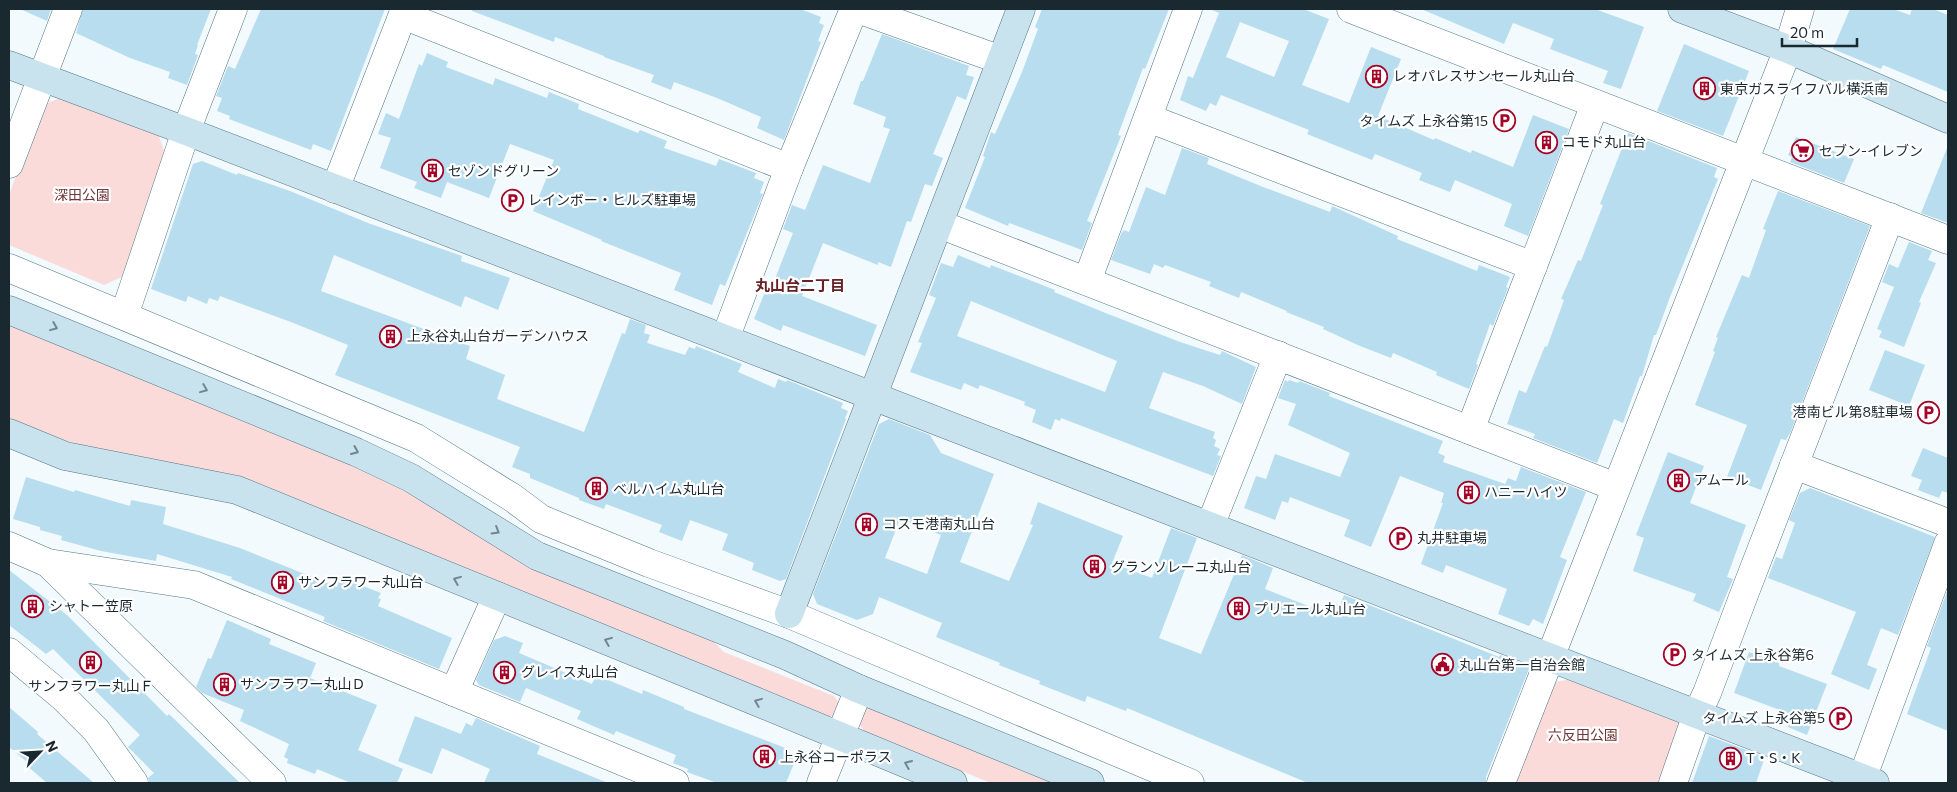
<svg xmlns="http://www.w3.org/2000/svg" width="1957" height="792" font-family="Commissioner,'Noto Sans JP',sans-serif">
<style>
.green{fill:#fbdbd9}
.building{fill:#b7ddee;fill-rule:evenodd}
.lines{fill:none;stroke-linecap:round;stroke-linejoin:round}
.street-casing{stroke:#537686;stroke-width:29}
.secondary-casing{stroke:#537686;stroke-width:29}
.street{stroke:#fff;stroke-width:28}
.secondary{stroke:#c8e3ee;stroke-width:28}
.oneway{stroke:#71868f}
.labels{text-anchor:middle;stroke-width:4.5;stroke-linejoin:round;paint-order:stroke}
.poi-label{font-size:14px;fill:#1a2930;stroke:#fff;text-anchor:start}
.park-label{font-size:14px;fill:#703536;stroke:#fff}
.neighbourhood-label{font-size:15px;font-weight:bold;fill:#672125;stroke:#fff}
</style>
<rect width="100%" height="100%" fill="#f2fafd"/>
<!-- green -->
<g class="green">
<polygon points="61,97 158,134 168,161 124,276 104,285 9,245 9,195 42,106"/>
<polygon points="9,317 380,468 706,634 724,652 834,696 839,703 838,709 833,716 825,717 91,448 64,440 9,419"/>
<polygon points="1571,679 1678,722 1684,737 1664,783 1511,783 1549,683"/>
<polygon points="866,706 1071,783 991,783 864,731 859,724"/>
</g>
<!-- building -->
<g class="building">
<polygon points="20,9 51,9 47,21"/>
<polygon points="83,9 211,9 197,45 198,45 195,54 198,55 187,85 168,78 170,72 130,58 76,33"/>
<polygon points="261,9 385,9 331,151 313,144 311,150 229,119 230,116 217,111 222,98 216,96 228,66 235,69"/>
<polygon points="472,9 800,9 821,17 819,23 824,25 818,41 821,42 784,140 757,128 761,117 717,98 674,82 671,90 651,82 654,75 604,57 604,56 555,37 554,42 472,11"/>
<polygon points="1042,9 1169,9 1145,69 1143,68 1118,135 1121,136 1087,221 1092,223 1082,250 1009,223 1008,226 965,208 985,157 983,156 991,132 995,134 1022,72 1038,29 1035,27"/>
<path d="M1210 9H1303L1329 19 1302 85 1349 103 1371 47 1401 59 1378 116 1434 140 1435 138 1471 153 1472 150 1513 167 1533 115 1569 129 1528 236 1504 226 1512 204 1455 180 1450 192 1419 180 1422 173 1375 154 1372 160 1307 134 1309 130 1221 95 1216 106 1210 103 1206 111 1180 100 1188 76 1193 78 1219 13ZM1240 22 1289 41 1274 77 1226 57Z"/>
<polygon points="1421,9 1595,9 1644,27 1621,89 1603,83 1608,71 1550,49 1554,39 1513,23 1504,44"/>
<polygon points="1850,9 1893,9 1910,15 1912,9 1933,9 1948,15 1948,92 1883,65 1881,69 1833,49"/>
<polygon points="882,34 969,66 966,75 974,77 966,100 957,96 933,154 943,158 932,186 925,184 911,222 907,221 891,267 878,262 878,265 823,243 802,296 877,325 865,356 783,325 781,331 754,319 767,287 771,289 793,233 783,229 792,205 805,210 823,165 870,183 890,129 883,127 886,117 853,104 861,81 863,81"/>
<polygon points="1684,44 1749,71 1723,136 1657,111"/>
<polygon points="427,53 448,62 446,67 493,85 495,78 547,98 549,92 579,104 578,109 638,133 640,130 667,141 664,148 716,166 719,159 756,173 754,178 764,182 760,193 763,194 725,286 720,284 712,305 674,290 681,273 601,241 602,240 533,211 554,160 510,144 489,198 447,182 441,198 414,188 417,182 380,168 391,138 378,134 386,113 399,119 419,64 422,66"/>
<polygon points="1628,133 1717,168 1714,177 1718,179 1670,297 1656,335 1654,335 1642,376 1640,376 1623,423 1614,419 1597,463 1533,438 1535,434 1507,424 1519,390 1526,393 1545,346 1547,347 1564,300 1561,299 1578,260 1581,261 1603,205 1600,204"/>
<polygon points="1796,137 1854,159 1844,183 1790,162 1792,157 1788,155"/>
<polygon points="1182,148 1209,158 1207,164 1263,187 1330,212 1332,206 1398,236 1397,239 1477,271 1479,265 1510,277 1506,287 1508,288 1493,326 1490,324 1476,364 1478,365 1469,389 1436,375 1437,372 1393,353 1391,358 1360,346 1323,329 1324,327 1286,312 1287,311 1241,292 1239,298 1209,286 1211,282 1165,265 1163,268 1154,264 1150,274 1111,260 1121,234 1124,230 1129,232 1146,187 1165,195"/>
<polygon points="1947,148 1948,148 1948,223 1921,213"/>
<polygon points="202,161 237,175 238,173 290,191 368,223 462,256 461,261 510,278 498,310 465,296 461,307 334,255 321,291 470,346 466,359 505,375 497,399 584,432 622,333 625,334 630,319 646,325 644,333 650,335 647,343 685,355 689,347 695,349 696,346 742,364 738,372 775,388 778,379 786,382 787,380 843,403 841,408 848,411 845,418 846,419 786,579 780,581 752,570 754,563 722,550 728,534 690,520 682,541 659,532 662,525 606,504 604,509 579,500 579,498 530,478 530,474 512,467 520,447 335,375 348,345 291,322 220,296 218,301 209,298 207,304 188,296 186,302 151,289 193,164"/>
<polygon points="1778,191 1870,226 1791,431 1786,440 1781,439 1761,490 1727,477 1747,425 1695,405 1715,352 1713,351 1718,338 1716,337 1742,275 1749,278 1766,230 1763,229"/>
<polygon points="1909,242 1932,251 1928,260 1936,263 1919,302 1921,303 1904,347 1879,337 1882,331 1877,329 1894,287 1882,282 1889,264 1898,268"/>
<path d="M958 255 990 268 991 265 1055 290 1054 292 1103 312 1180 342 1220 355 1222 351 1256 367 1242 404 1203 386 1163 372 1149 408 1215 432 1213 438 1216 440 1214 446 1220 449 1217 455 1221 456 1213 476 1061 418 1060 421 1055 419 1051 430 1032 422 1036 410 1024 405 1025 402 980 385 978 389 964 383 961 390 910 372 922 343 918 342 936 298 929 295 941 263 953 267ZM971 301 1117 361 1105 392 957 336Z"/>
<polygon points="1885,350 1925,365 1909,406 1869,390"/>
<polygon points="1285,380 1288,382 1289,380 1298,383 1299,381 1330,393 1329,396 1443,441 1438,453 1445,456 1443,462 1505,484 1508,478 1516,481 1521,467 1586,492 1560,557 1567,560 1543,624 1533,619 1529,626 1498,614 1507,589 1446,565 1443,573 1421,564 1443,503 1441,503 1444,493 1400,476 1371,547 1344,536 1350,520 1290,497 1288,503 1282,501 1275,520 1244,508 1256,476 1266,479 1275,454 1340,477 1350,453 1288,425 1296,404 1278,398"/>
<path d="M889 419 930 435 941 453 994 474 960 562 1009 581 1033 525 1030 524 1038 502 1123 536 1112 563 1152 578 1171 528 1197 538 1159 638 1201 654 1242 555 1273 568 1265 589 1324 612 1329 601 1340 605 1344 595 1499 657 1500 655 1530 666 1486 777V783H1308L1127 708 1126 711 1087 696 1085 702 1039 684 1040 681 999 665 1000 663 936 637 942 623 879 597 873 614 857 620 817 604 813 594 879 424ZM900 519 941 535 927 574 885 558Z"/>
<polygon points="1923,448 1948,458 1948,493 1942,491 1939,498 1918,490 1922,480 1911,476"/>
<polygon points="1668,452 1704,466 1690,503 1746,525 1727,577 1733,579 1719,612 1693,601 1696,594 1633,571 1644,538 1636,535"/>
<polygon points="26,477 74,492 75,490 130,506 131,500 166,507 163,524 240,548 337,587 340,577 381,593 378,598 381,599 378,606 452,638 439,669 323,621 325,617 231,579 232,577 157,554 156,561 101,551 61,540 62,536 40,530 40,527 13,519"/>
<polygon points="1810,488 1935,537 1898,635 1881,628 1867,665 1877,669 1869,690 1831,674 1856,612 1768,578 1776,557 1782,559 1795,523 1789,520 1800,493"/>
<polygon points="9,570 67,615 167,716 169,714 240,783 149,783 148,778 154,773 128,747 140,735 53,649 46,654 9,625"/>
<polygon points="1948,589 1948,731 1907,714 1931,648 1927,646"/>
<polygon points="227,620 271,639 269,644 316,663 310,678 377,705 358,750 403,769 397,783 351,783 317,769 315,774 287,763 288,759 284,757 289,744 240,721 244,710 202,693 196,687 208,658 211,659"/>
<polygon points="505,636 523,643 519,653 592,684 596,675 642,694 643,690 684,707 684,709 788,749 787,751 797,756 786,783 717,783 687,772 688,769 673,763 676,755 616,731 614,735 577,719 581,711 526,688 520,702 479,685 476,680 494,640"/>
<polygon points="1749,652 1779,663 1779,666 1827,684 1807,735 1788,727 1780,710 1734,693"/>
<polygon points="9,707 38,732 37,734 94,783 47,783 25,764 27,762 9,747"/>
<polygon points="415,716 461,734 466,723 472,726 476,718 540,746 537,754 608,783 484,783 490,769 442,748 432,774 398,761"/>
<polygon points="1709,736 1765,757 1756,783 1692,783"/>
</g>
<g class="lines">
<defs>
<g id="street">
<polyline points="858,9 1001,60"/>
<polyline points="1351,9 1948,240"/>
<polyline points="403,15 789,168"/>
<polyline points="1148,118 1533,266"/>
<polyline points="9,164 68,9"/>
<polyline points="335,189 405,9"/>
<polyline points="939,224 1616,487"/>
<polyline points="9,268 416,438 513,498 541,519 649,563 789,614 1190,783"/>
<polyline points="1087,281 1188,9"/>
<polyline points="123,314 129,301 186,131 233,9"/>
<polyline points="725,339 789,168 854,9"/>
<polyline points="1470,430 1595,104"/>
<polyline points="1794,465 1948,523"/>
<polyline points="1210,526 1278,355"/>
<polyline points="9,546 48,563 194,585 675,783"/>
<polyline points="48,563 272,783"/>
<polyline points="9,652 64,698 96,730 134,783"/>
<polyline points="454,692 497,596"/>
<polyline points="1862,779 1948,544"/>
<polyline points="821,783 859,689"/>
<polyline points="1501,783 1788,49 1800,9"/>
<polyline points="1673,783 1697,714 1707,693 1745,592 1890,217"/>
</g>
<g id="secondary">
<polyline points="1682,9 1788,49 1948,119"/>
<polyline points="9,65 186,131 1875,783"/>
<polyline points="9,310 356,452 411,478 537,556 785,655 859,689 1090,783"/>
<polyline points="9,433 65,456 237,490 755,701 953,783"/>
<polyline points="789,614 1021,9"/>
</g>
</defs>
<!-- street casing -->
<use href="#street" class="street-casing"/>
<!-- secondary casing -->
<use href="#secondary" class="secondary-casing"/>
<!-- street -->
<use href="#street" class="street"/>
<!-- secondary -->
<use href="#secondary" class="secondary"/>
</g>
<!-- one-way arrows -->
<defs><path id="oneway-chevron" d="M-2-3.5L2.5 0L-2 3.5" fill="none" stroke-width="1.6" stroke-linecap="round" stroke-linejoin="round" transform="scale(1.25)"/></defs>
<g class="oneway">
<use href="#oneway-chevron" transform="translate(54 327) rotate(22)"/>
<use href="#oneway-chevron" transform="translate(204 389) rotate(22)"/>
<use href="#oneway-chevron" transform="translate(355 451) rotate(24)"/>
<use href="#oneway-chevron" transform="translate(496 531) rotate(31)"/>
<use href="#oneway-chevron" transform="translate(457 580) rotate(-158)"/>
<use href="#oneway-chevron" transform="translate(608 641) rotate(-158)"/>
<use href="#oneway-chevron" transform="translate(758 702) rotate(-158)"/>
<use href="#oneway-chevron" transform="translate(908 764) rotate(-157)"/>
</g>
<!-- icons -->
<defs>
<symbol id="building-ring" viewBox="-11 -11 22 22"><circle r="9.5" fill="#fff" stroke="#a30427" stroke-width="1.5"/><path d="M-4-6H4V6H1V3H-1V6H-4ZM-2.5-4.3h1.7v1.8h-1.7ZM.8-4.3h1.7v1.8H.8ZM-2.5-1h1.7V.8h-1.7ZM.8-1h1.7V.8H.8Z" fill="#a30427"/></symbol>
<symbol id="parking-ring" viewBox="-11 -11 22 22"><circle r="9.5" fill="#fff" stroke="#a30427" stroke-width="1.5"/><path d="M-3.5-5.5H1a3.5 3.5 0 0 1 0 7H-1V5.5H-3.5ZM-1-3.4V-.6H.8a1.4 1.4 0 0 0 0-2.8Z" fill="#a30427"/></symbol>
<symbol id="supermarket-ring" viewBox="-11 -11 22 22"><circle r="9.5" fill="#fff" stroke="#a30427" stroke-width="1.5"/><path d="M-6-5.5h2.5l.6 2H6L4.5 2H-2.5L-4.4-4H-6ZM-1.5 3.2a1.3 1.3 0 1 0 .1 0ZM3 3.2a1.3 1.3 0 1 0 .1 0Z" fill="#a30427"/></symbol>
<symbol id="civic-ring" viewBox="-11 -11 22 22"><circle r="9.5" fill="#fff" stroke="#a30427" stroke-width="1.5"/><path d="M-.6-6.5H3V-4.5H.6V-3L4-1V1h2V6H-6V1h2V-1L-.6-3ZM-1.2 2.5V6h2.4V2.5Z" fill="#a30427"/></symbol>
</defs>
<g fill-rule="evenodd">
<use href="#building-ring" x="1364" y="64" width="25" height="25"/>
<use href="#building-ring" x="1692" y="76" width="25" height="25"/>
<use href="#parking-ring" x="1492" y="108" width="25" height="25"/>
<use href="#building-ring" x="1534" y="130" width="25" height="25"/>
<use href="#supermarket-ring" x="1790" y="138" width="25" height="25"/>
<use href="#building-ring" x="420" y="158" width="25" height="25"/>
<use href="#parking-ring" x="500" y="188" width="25" height="25"/>
<use href="#building-ring" x="378" y="324" width="25" height="25"/>
<use href="#parking-ring" x="1916" y="400" width="25" height="25"/>
<use href="#building-ring" x="1666" y="468" width="25" height="25"/>
<use href="#building-ring" x="584" y="476" width="25" height="25"/>
<use href="#building-ring" x="1456" y="480" width="25" height="25"/>
<use href="#building-ring" x="854" y="512" width="25" height="25"/>
<use href="#parking-ring" x="1388" y="526" width="25" height="25"/>
<use href="#building-ring" x="1082" y="554" width="25" height="25"/>
<use href="#building-ring" x="270" y="570" width="25" height="25"/>
<use href="#building-ring" x="20" y="594" width="25" height="25"/>
<use href="#building-ring" x="1226" y="596" width="25" height="25"/>
<use href="#parking-ring" x="1662" y="642" width="25" height="25"/>
<use href="#building-ring" x="78" y="650" width="25" height="25"/>
<use href="#civic-ring" x="1430" y="652" width="25" height="25"/>
<use href="#building-ring" x="492" y="660" width="25" height="25"/>
<use href="#building-ring" x="212" y="672" width="25" height="25"/>
<use href="#parking-ring" x="1828" y="706" width="25" height="25"/>
<use href="#building-ring" x="752" y="744" width="25" height="25"/>
<use href="#building-ring" x="1718" y="746" width="25" height="25"/>
</g>
<g class="labels">
<!-- poi labels -->
<g class="poi-label">
<text x="1393" y="81">レオパレスサンセール丸山台</text>
<text x="1720" y="94">東京ガスライフバル横浜南</text>
<text x="1488" y="126" text-anchor="end">タイムズ 上永谷第15</text>
<text x="1562" y="147">コモド丸山台</text>
<text x="1819" y="156">セブン-イレブン</text>
<text x="448" y="176">セゾンドグリーン</text>
<text x="528" y="205">レインボー・ヒルズ駐車場</text>
<text x="407" y="341">上永谷丸山台ガーデンハウス</text>
<text x="1913" y="417" text-anchor="end">港南ビル第8駐車場</text>
<text x="1694" y="485">アムール</text>
<text x="613" y="494">ベルハイム丸山台</text>
<text x="1484" y="497">ハニーハイツ</text>
<text x="883" y="529">コスモ港南丸山台</text>
<text x="1417" y="543">丸井駐車場</text>
<text x="1111" y="572">グランソレーユ丸山台</text>
<text x="298" y="587">サンフラワー丸山台</text>
<text x="49" y="611">シャトー笠原</text>
<text x="1254" y="614">プリエール丸山台</text>
<text x="1691" y="660">タイムズ 上永谷第6</text>
<text x="1459" y="670">丸山台第一自治会館</text>
<text x="521" y="677">グレイス丸山台</text>
<text x="240" y="689">サンフラワー丸山Ｄ</text>
<text x="91" y="691" text-anchor="middle">サンフラワー丸山Ｆ</text>
<text x="1825" y="723" text-anchor="end">タイムズ 上永谷第5</text>
<text x="780" y="762">上永谷コーポラス</text>
<text x="1746" y="763">T・S・K</text>
</g>
<!-- park labels -->
<g class="park-label">
<text x="82" y="200">深田公園</text>
<text x="1583" y="740">六反田公園</text>
</g>
<!-- neighbourhood labels -->
<g class="neighbourhood-label">
<text x="800" y="291">丸山台二丁目</text>
</g>
</g>
<!-- border -->
<rect width="1957" height="792" fill="none" stroke="#1a2930" stroke-width="20"/>
<!-- north arrow -->
<g transform="translate(40 752) rotate(65)" stroke="#ffffff" stroke-width="4" paint-order="stroke">
<path d="M0-4L9 19L0 12L-9 19Z" fill="#1a2930"/>
<text y="-8" font-size="14" font-weight="bold" text-anchor="middle" fill="#1a2930">N</text>
</g>
<!-- scale -->
<path d="M1782 38v8h75v-8" fill="none" stroke="#1a2930" stroke-width="2.5"/>
<text x="1790" y="38" font-size="15" fill="#1a2930" stroke="#ffffff" stroke-width="4" paint-order="stroke">20 m</text>
</svg>
